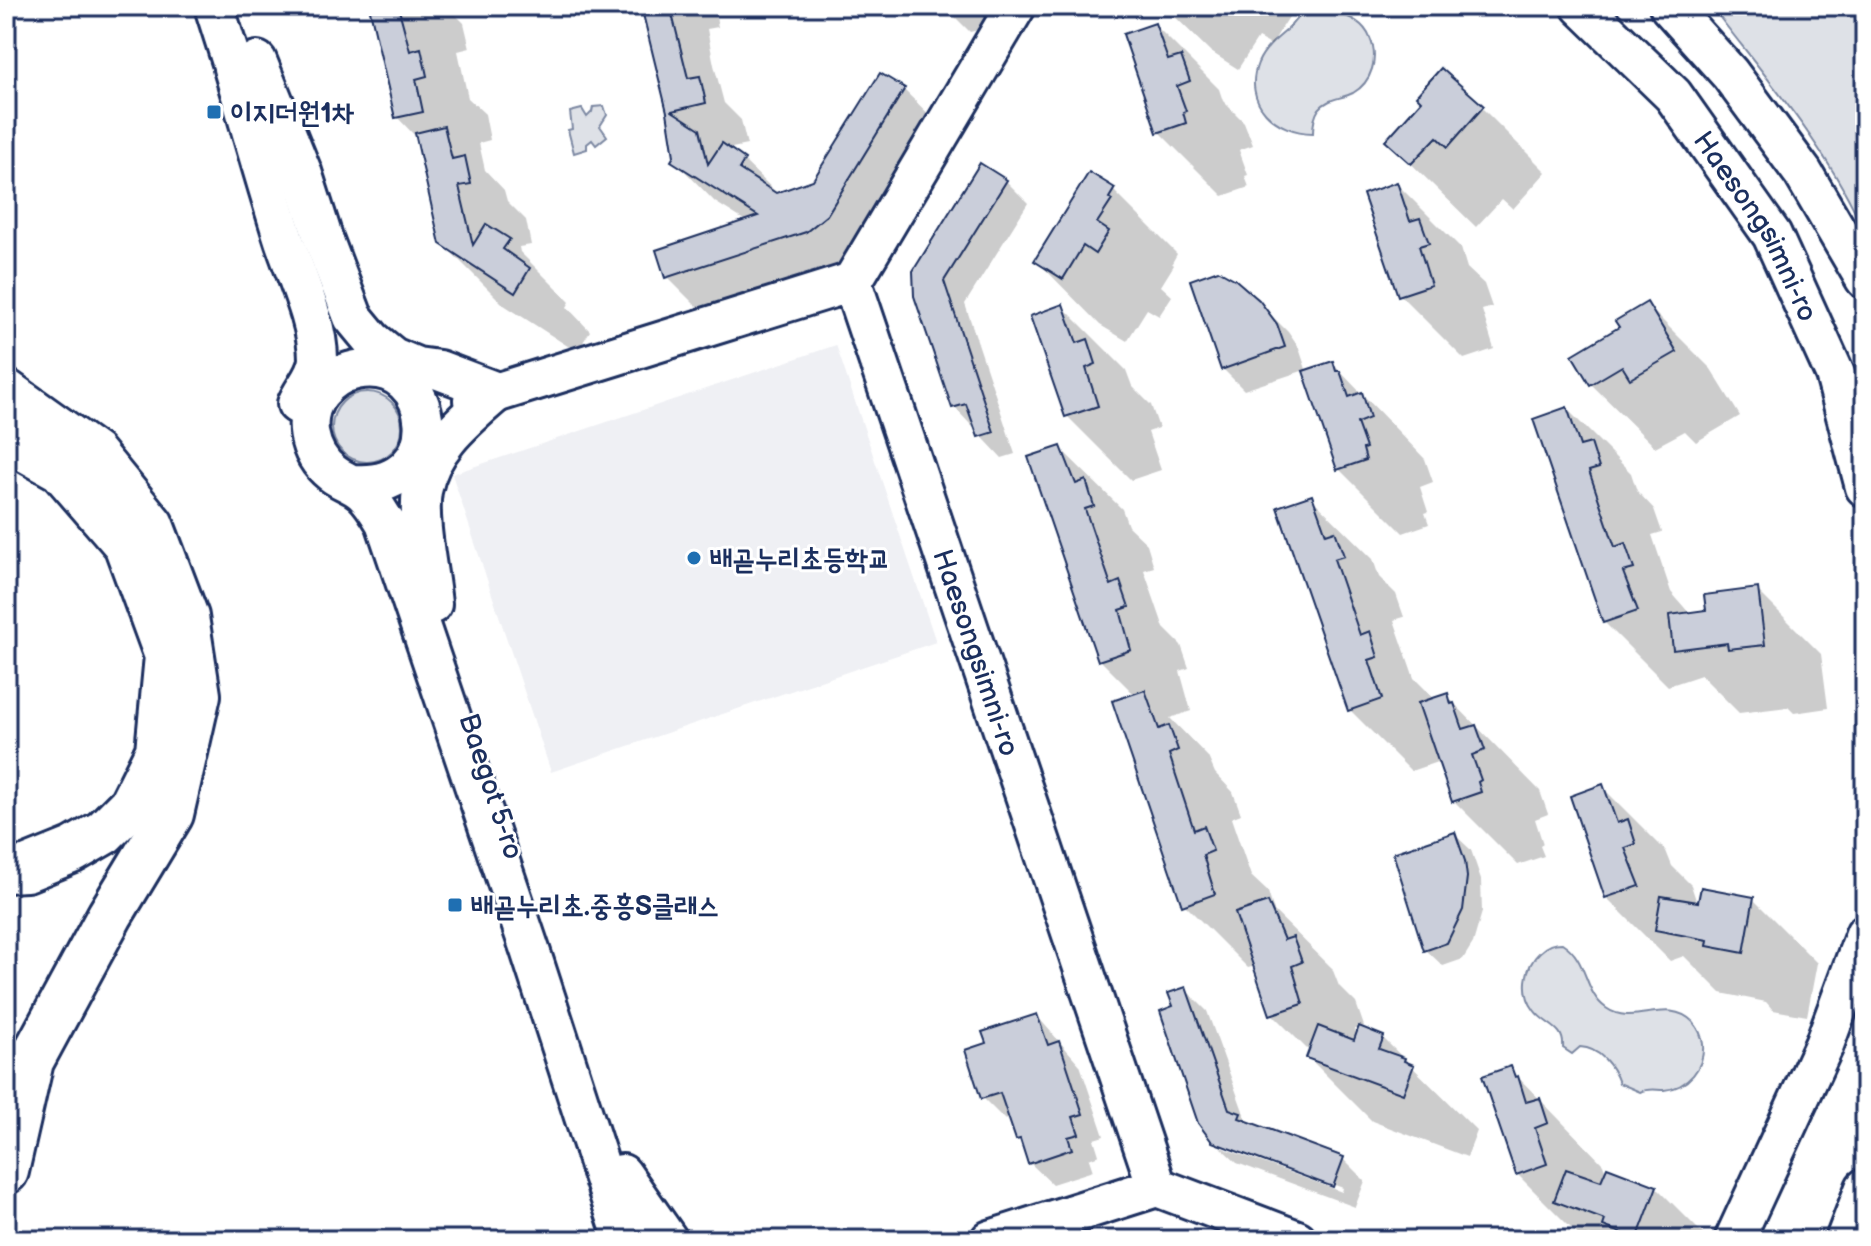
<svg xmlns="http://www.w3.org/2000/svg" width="1871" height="1246" font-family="'Balsamiq Sans','Poor Story',sans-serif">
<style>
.built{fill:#eff0f4}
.green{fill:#dee1e7;stroke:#7c88a2;stroke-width:2}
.shadow{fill:#0003}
.building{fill:#caceda;stroke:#1b2f5e;stroke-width:2}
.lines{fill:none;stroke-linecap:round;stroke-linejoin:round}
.secondary-casing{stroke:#1b2f5e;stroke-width:44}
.highway-casing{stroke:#1b2f5e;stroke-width:50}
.secondary{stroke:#fff;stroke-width:38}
.highway{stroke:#fff;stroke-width:44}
.poi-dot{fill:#1f6fb2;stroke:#fff;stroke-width:3}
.labels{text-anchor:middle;stroke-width:6;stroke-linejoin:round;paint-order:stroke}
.poi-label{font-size:28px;font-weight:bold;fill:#1b2f5e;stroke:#fff;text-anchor:start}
.street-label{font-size:28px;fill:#1b2f5e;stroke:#fff}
</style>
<rect width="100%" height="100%" fill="#fff"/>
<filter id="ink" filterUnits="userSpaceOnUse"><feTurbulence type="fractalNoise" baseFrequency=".0125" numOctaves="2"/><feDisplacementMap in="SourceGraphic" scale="16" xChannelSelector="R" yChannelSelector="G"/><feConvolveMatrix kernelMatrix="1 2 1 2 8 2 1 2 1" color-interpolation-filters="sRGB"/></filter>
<g filter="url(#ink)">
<!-- built -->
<polygon class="built" points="836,345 936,642 551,772 452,474"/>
<!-- green -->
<g class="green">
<path d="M1711 6H1865V233C1829 149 1766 78 1711 6Z"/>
<path d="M1336 13C1351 17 1364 23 1370 38 1379 58 1372 82 1353 93 1341 99 1328 98 1319 109 1314 116 1313 125 1313 133 1276 133 1242 103 1258 63 1264 49 1275 40 1287 30 1292 26 1293 20 1299 17 1304 15 1329 13 1336 13Z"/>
<polygon points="604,106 607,115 600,126 607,136 596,145 592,140 587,144 587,149 574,153 568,130 572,129 570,112 582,109 587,117 592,112 593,107"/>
<circle cx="367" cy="427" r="35"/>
<path d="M1562 943C1589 960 1583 992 1606 1008 1634 1028 1667 996 1693 1022 1698 1028 1702 1035 1703 1044 1705 1067 1688 1088 1664 1090 1655 1090 1648 1088 1640 1092L1619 1083C1613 1066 1600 1048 1580 1047L1572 1054 1563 1048C1565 1026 1545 1026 1534 1010 1521 993 1524 967 1540 952 1547 945 1553 943 1562 943Z"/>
</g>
<!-- shadow -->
<g class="shadow">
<polygon points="371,6 447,6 464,23 470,48 458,51 468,98 485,114 490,140 479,143 485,170 504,190 507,201 526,220 531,245 519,247 520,252 570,302 567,307 590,331 577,352 504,305 442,243 418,139 397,117"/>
<polygon points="644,6 714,6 718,27 707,29 714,65 724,103 741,120 747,145 727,149 744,161 778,194 815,182 881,75 904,90 946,131 848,273 709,319 667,277 747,222 715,202 674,160 676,156 669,112"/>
<polygon points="944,6 991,6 994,26 970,32"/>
<polygon points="1164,6 1296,6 1271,45 1258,38 1238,69 1211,52"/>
<polygon points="1155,25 1219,89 1223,101 1244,122 1253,145 1239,150 1248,175 1245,176 1249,187 1223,196 1159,132"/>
<polygon points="1482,108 1546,172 1513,209 1502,199 1476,227 1388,141"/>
<polygon points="1006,181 1028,203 965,304 1015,454 1002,458 954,407 916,296"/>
<polygon points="1397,184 1461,248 1467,268 1484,284 1492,307 1482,310 1494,349 1464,359 1400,295"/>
<polygon points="1113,190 1177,254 1172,263 1174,265 1161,286 1172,296 1159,316 1147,309 1127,341 1100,325 1037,261"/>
<polygon points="1647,305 1711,369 1740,416 1696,442 1685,431 1655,447 1591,384 1621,327"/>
<polygon points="1062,306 1126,370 1132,386 1151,405 1159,428 1148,432 1161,470 1131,480 1067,416"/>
<polygon points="1265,309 1288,332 1299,348 1307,372 1332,363 1425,459 1433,482 1420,487 1428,512 1425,513 1429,524 1403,533 1339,469 1305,370 1244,390 1222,368"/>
<polygon points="1567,409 1631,473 1637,491 1654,509 1662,532 1652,535 1671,592 1690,614 1708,611 1757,590 1821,654 1828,708 1794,713 1788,707 1739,713 1701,675 1668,686 1604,622"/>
<polygon points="1060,448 1122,509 1128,526 1147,544 1154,567 1144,570 1164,628 1181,645 1189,668 1180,671 1191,711 1170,718 1208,757 1215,773 1233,792 1241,814 1231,818 1251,876 1268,892 1274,911 1332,968 1339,986 1356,1003 1364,1026 1355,1029 1357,1037 1383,1038 1477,1131 1467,1157 1372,1121 1308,1057 1310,1052 1272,1014 1255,966 1248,968 1184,904 1136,696 1100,660"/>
<polygon points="1311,498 1373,559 1379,577 1396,594 1404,617 1394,620 1414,678 1431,695 1433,700 1447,696 1540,791 1548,814 1535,819 1543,844 1540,846 1544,856 1518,865 1454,801 1440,761 1411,771 1350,710"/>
<polygon points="1602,787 1666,851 1672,866 1691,885 1699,909 1753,899 1817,963 1807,1016 1773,1010 1766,1002 1721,993 1684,956 1670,961 1606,897"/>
<polygon points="1454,834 1471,850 1481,879 1482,912 1473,943 1463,959 1443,966 1426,950"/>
<polygon points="1185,989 1207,1011 1247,1122 1343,1159 1365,1181 1355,1207 1237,1163 1220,1147 1342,1192 1343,1188 1219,1142 1219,1146 1214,1141 1176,1007"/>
<polygon points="1037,1016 1080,1065 1104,1136 1094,1139 1099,1155 1089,1159 1093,1171 1052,1184 1030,1163 1011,1118 1005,1120 983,1098 988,1045"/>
<polygon points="1510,1069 1603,1164 1606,1173 1656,1187 1709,1240 1595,1240 1590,1235 1581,1238 1517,1174"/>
</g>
<!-- building -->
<g class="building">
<polygon points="369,6 398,6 410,51 421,48 427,76 416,79 423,112 395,118"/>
<polygon points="641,6 670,6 688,78 700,76 706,103 672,111 700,129 708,164 722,143 745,159 739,169 776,193 813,180 880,73 905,88 827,215 806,232 665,278 656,250 758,216 671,161 674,156 667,112"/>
<polygon points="1155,23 1168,60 1181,56 1190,81 1177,86 1186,111 1183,112 1186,123 1157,133 1123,34"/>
<polygon points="1441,68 1484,106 1448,147 1437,137 1411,164 1385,141 1421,101 1416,96"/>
<polygon points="444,126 452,159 465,156 471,184 459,186 473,245 486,224 510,239 503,249 530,268 515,293 440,244 415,133"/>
<polygon points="980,163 1007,180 944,281 994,432 978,437 966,404 952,408 914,296 913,271"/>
<polygon points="1089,172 1115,188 1109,198 1112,200 1097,223 1109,231 1095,254 1083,246 1063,279 1034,261"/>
<polygon points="1397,182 1410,221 1420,218 1429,243 1419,246 1431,285 1398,296 1363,194"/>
<polygon points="1218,270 1236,280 1259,300 1277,324 1285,347 1221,370 1190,280"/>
<polygon points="1647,302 1677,352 1630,379 1622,366 1590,385 1572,355 1619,327 1615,321"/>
<polygon points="1063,304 1077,343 1088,339 1096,364 1086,368 1098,406 1065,417 1030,316"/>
<polygon points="1333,361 1336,371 1340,371 1349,397 1362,392 1370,418 1357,423 1366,448 1363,449 1366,460 1337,470 1303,371"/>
<polygon points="1567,407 1580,446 1591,443 1599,468 1589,471 1615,547 1625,543 1634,569 1623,572 1638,611 1603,623 1533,419"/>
<polygon points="1061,446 1076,484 1086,480 1094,506 1085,509 1111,585 1120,581 1129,607 1120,610 1131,650 1098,661 1028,457"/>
<polygon points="1312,495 1326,534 1335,531 1344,556 1334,559 1360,635 1370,631 1378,657 1369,660 1382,699 1348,711 1277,507"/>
<polygon points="1758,588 1765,645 1728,649 1727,643 1673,650 1669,615 1706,610 1704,595"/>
<polygon points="1145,690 1159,729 1169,725 1178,750 1169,754 1194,830 1204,826 1213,851 1203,855 1215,894 1182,906 1112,701"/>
<polygon points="1448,693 1451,704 1454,703 1463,729 1476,725 1485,750 1472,755 1481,780 1478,782 1481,792 1452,802 1418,703"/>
<polygon points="1603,784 1617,823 1628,819 1636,844 1625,848 1640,886 1605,898 1570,796"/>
<polygon points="1455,832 1465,861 1467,877 1463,910 1447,943 1424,951 1393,853"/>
<polygon points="1701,887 1754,897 1744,953 1707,946 1708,940 1655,930 1661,896 1698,902"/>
<polygon points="1268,902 1284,940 1293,937 1302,962 1292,966 1303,1004 1270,1015 1235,913"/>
<polygon points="1186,987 1229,1109 1241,1113 1239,1118 1344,1157 1333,1187 1212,1142 1198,1123 1160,1011 1173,1006 1168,993"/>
<polygon points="1037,1014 1048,1045 1059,1041 1083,1114 1073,1117 1079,1134 1068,1137 1072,1149 1028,1164 1020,1139 1016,1140 1000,1093 981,1099 965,1050 986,1043 982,1032"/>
<polygon points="1318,1026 1354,1040 1359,1026 1384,1036 1379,1049 1405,1058 1404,1061 1414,1065 1403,1094 1306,1058"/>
<polygon points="1511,1066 1515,1077 1518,1076 1526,1102 1540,1098 1548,1123 1535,1128 1547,1164 1516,1175 1482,1076"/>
<polygon points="1607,1167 1657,1186 1637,1239 1603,1226 1605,1220 1554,1201 1566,1169 1601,1181"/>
</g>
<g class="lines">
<defs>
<g id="secondary">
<polyline points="214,6 241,91"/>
<path id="s1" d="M1016 6 852 282 1157 1187 1297 1240"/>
<path id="s2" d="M1581 6 1673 95 1772 235 1835 374 1865 487"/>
<polyline points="1669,6 1730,74 1803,173 1865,279"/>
<path d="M257 61 302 172 323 238 353 317 372 340 393 357 417 367 439 370 497 392C466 419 430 447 422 491 417 520 429 573 432 604"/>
<path d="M233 68C250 126 266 183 284 240 296 276 318 322 318 359 317 376 303 389 297 404"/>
<polyline points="473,400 852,282"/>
<path d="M353 484C454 492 439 353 356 370 341 373 330 380 320 392 300 417 308 454 332 473 342 481 354 484 363 492 372 500 379 512 385 522L530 950 624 1240"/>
<polyline points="622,1174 668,1240"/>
<polyline points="990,1240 1157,1187"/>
<polyline points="1734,1240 1824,1045 1865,934"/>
<polyline points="1845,1240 1865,1188"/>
</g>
<g id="highway">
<polyline points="6,392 93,454 151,525 186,617 198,695 171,814 110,915 31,1061 6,1171"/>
<polyline points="6,438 61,469 126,544 167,656 158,751 131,805 104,832 73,850 26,869 6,870"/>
</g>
</defs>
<!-- secondary casing -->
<use href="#secondary" class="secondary-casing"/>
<!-- highway casing -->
<use href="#highway" class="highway-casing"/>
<!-- secondary -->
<use href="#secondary" class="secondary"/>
<!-- highway -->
<use href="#highway" class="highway"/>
</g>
</g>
<!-- markers -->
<g class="poi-dot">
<rect x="206" y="104" width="16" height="16" rx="4"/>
<circle cx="694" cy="558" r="8"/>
<rect x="447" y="897" width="16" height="16" rx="4"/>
</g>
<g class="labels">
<!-- poi labels -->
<g class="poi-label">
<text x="230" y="122">이지더원1차</text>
<text x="710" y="568">배곧누리초등학교</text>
<text x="471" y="915">배곧누리초.중흥S클래스</text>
</g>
<!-- street labels -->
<g class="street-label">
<text dy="10" stroke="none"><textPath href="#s2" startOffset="284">Haesongsimni-ro</textPath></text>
<text dy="10" stroke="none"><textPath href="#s1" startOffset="712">Haesongsimni-ro</textPath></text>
<text transform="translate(492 786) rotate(72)" y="10">Baegot 5-ro</text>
</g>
</g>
<!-- margin -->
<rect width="1871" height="1246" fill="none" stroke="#fff" stroke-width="32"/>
<rect x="16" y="16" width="1839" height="1214" fill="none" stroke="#1b2f5e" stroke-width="3" filter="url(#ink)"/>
</svg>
